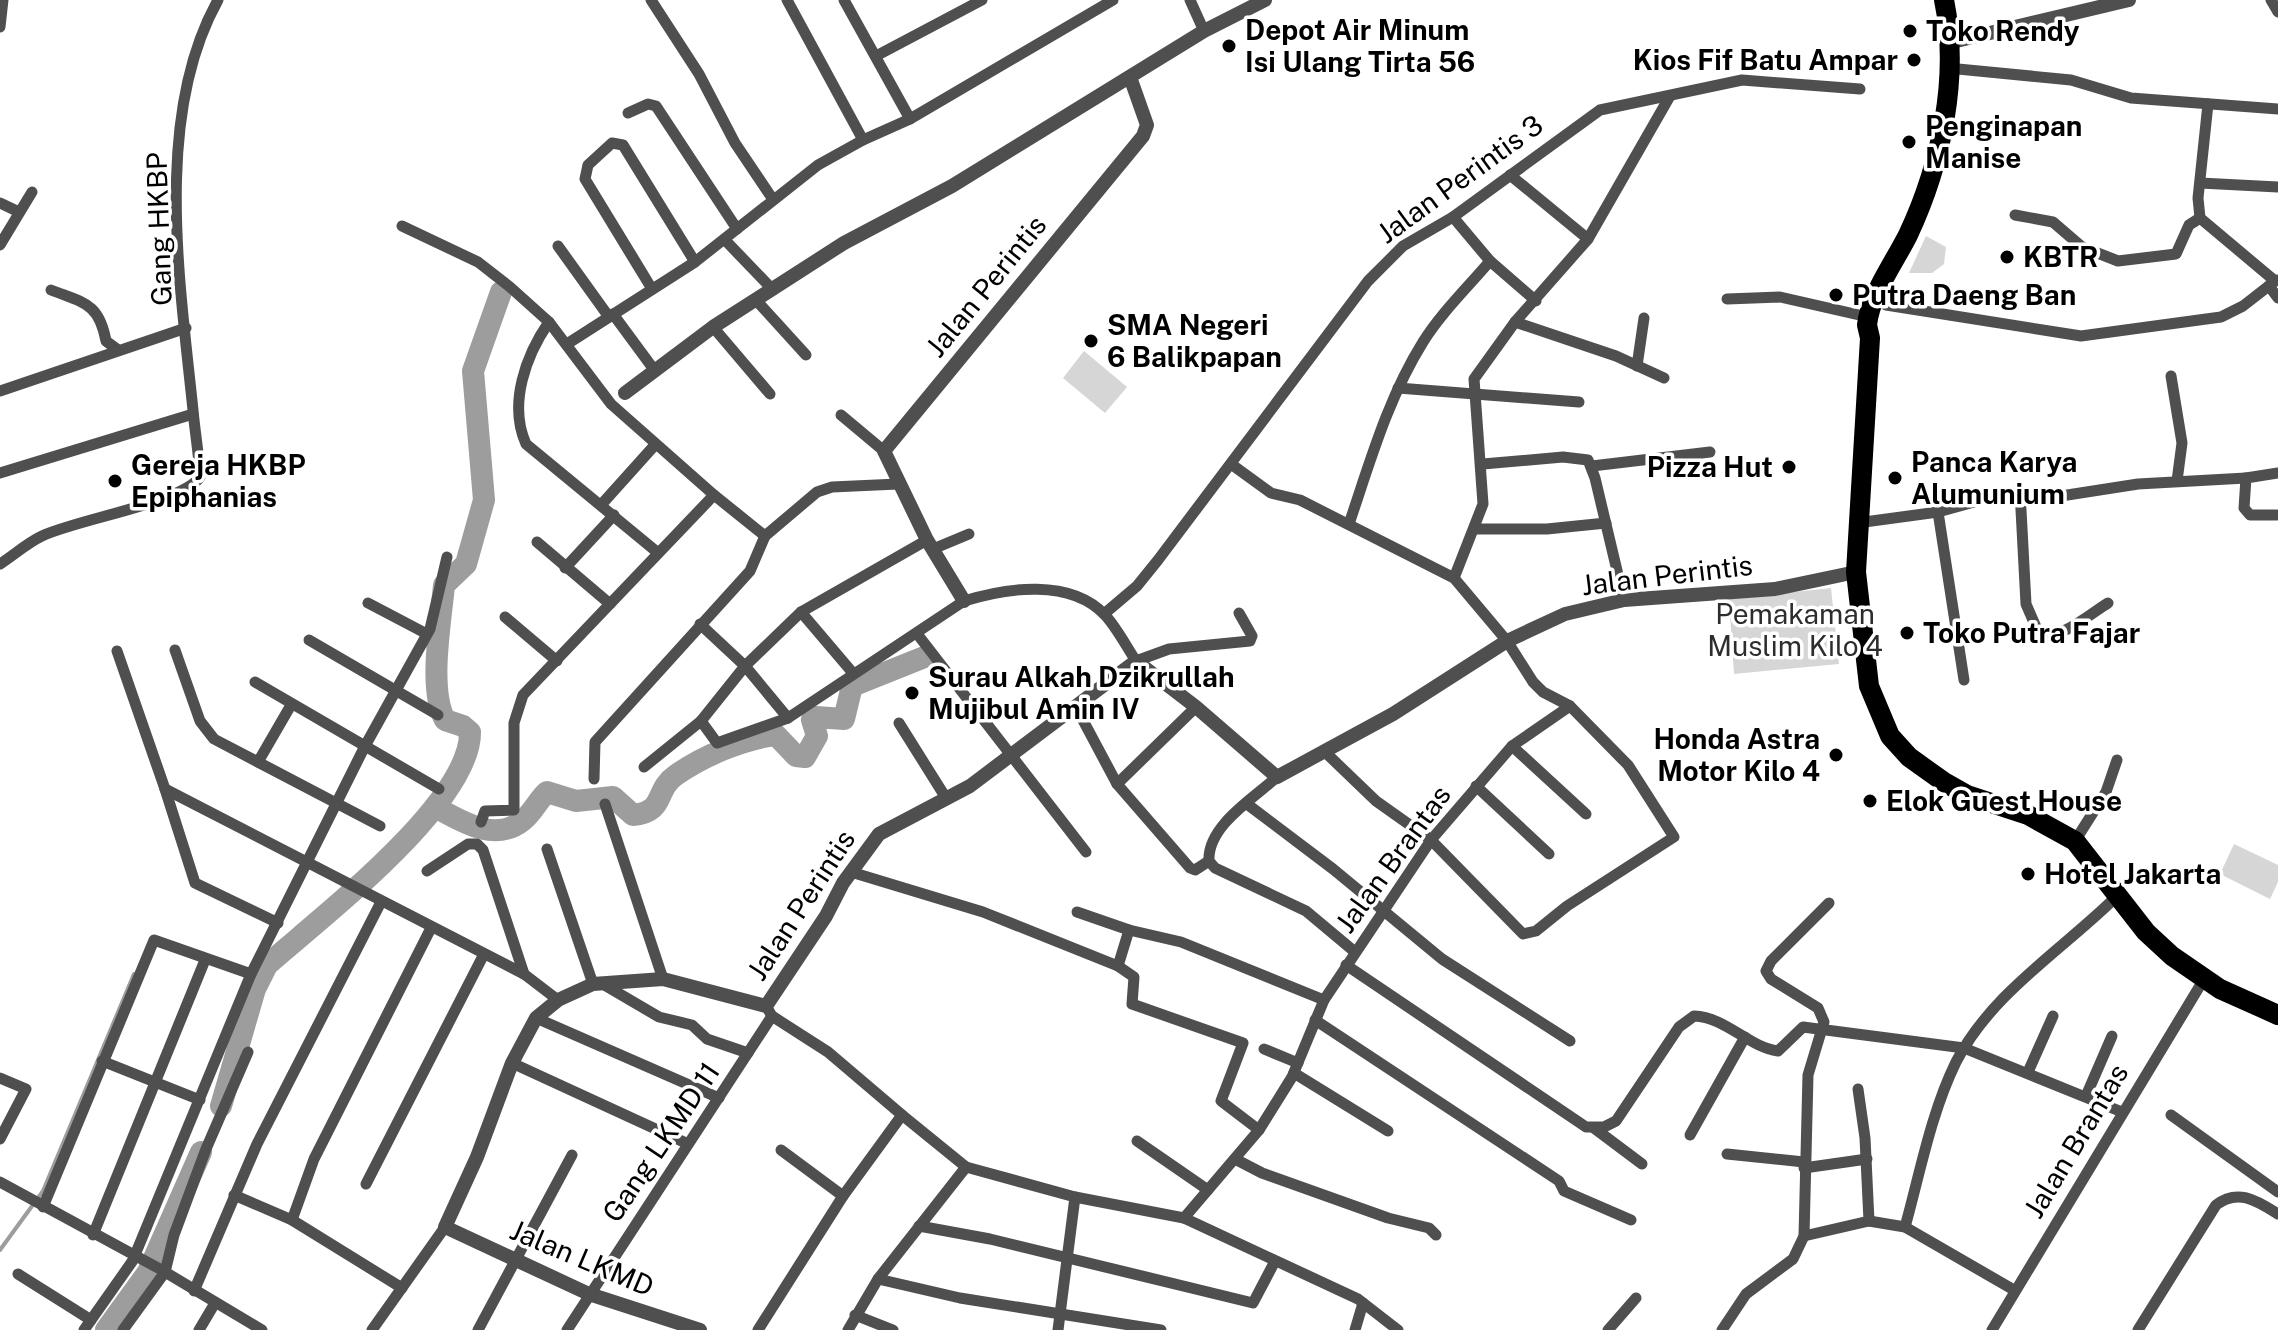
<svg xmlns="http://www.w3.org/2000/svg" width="2278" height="1330" font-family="'Public Sans',sans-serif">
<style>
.green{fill:#d6d6d6}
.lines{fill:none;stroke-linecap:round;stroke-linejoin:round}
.stream{stroke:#9d9d9d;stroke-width:4}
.river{stroke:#9d9d9d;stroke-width:22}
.minor{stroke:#4f4f4f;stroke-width:11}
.tertiary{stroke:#4f4f4f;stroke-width:14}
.trunk{stroke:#000;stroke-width:20}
.poi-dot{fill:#000;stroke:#fff;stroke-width:3}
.labels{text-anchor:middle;stroke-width:7;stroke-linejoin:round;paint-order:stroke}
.poi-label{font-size:28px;font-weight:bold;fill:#000;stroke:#fff;text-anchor:start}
.street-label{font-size:28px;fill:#000;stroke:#fff}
.park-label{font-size:28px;fill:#2d2d2d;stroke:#fff}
</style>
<rect width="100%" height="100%" fill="#fff"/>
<!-- green -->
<g class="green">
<polygon points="1926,236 1946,247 1944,264 1932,273 1909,273"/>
<polygon points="1084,351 1127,387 1105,413 1063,378"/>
<polygon points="1831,588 1839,664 1734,674 1729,599"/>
<polygon points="2234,844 2278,865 2278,882 2270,899 2220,874"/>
</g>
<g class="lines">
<!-- stream -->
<polyline class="stream" points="0,1250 43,1191 134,974"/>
<!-- river -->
<g class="river">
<path d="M435 807C461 821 494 843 522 821 533 813 537 801 547 792L576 801 613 797 633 815C666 812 654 790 676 775 703 756 743 739 776 735L796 756 805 757 817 736 812 720 816 717 844 719 852 686 927 656"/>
<path d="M221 1106 255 989 267 965C320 918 471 803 470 732L463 726 445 720C428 689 441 620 444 585L466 564 484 500 473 371 501 292"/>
<polyline points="106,1330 148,1272 201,1152"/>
</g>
<!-- minor -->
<g class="minor">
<polyline points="651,0 699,74 735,143 772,198"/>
<polyline points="787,0 863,140"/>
<polyline points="844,0 910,119"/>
<polyline points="1190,0 1204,31"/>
<polyline points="2271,0 2278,12"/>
<polyline points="0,27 3,0"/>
<polyline points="876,56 982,0"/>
<polyline points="1958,69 2071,80 2131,98 2278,109"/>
<polyline points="2208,104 2198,198 2200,218 2275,281 2278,280"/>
<polyline points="628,113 648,104 656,106 737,229"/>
<polyline points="1510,175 1588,239"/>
<polyline points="2200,183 2278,187"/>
<polyline points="0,203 19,212"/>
<polyline points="2015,215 2053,222 2082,247 2118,261 2176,254 2189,225 2200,218"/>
<polyline points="402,226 478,262 510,287 549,322 611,404 714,495 523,695 514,723 514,810 485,811 481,822"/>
<polyline points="725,240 773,290"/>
<polyline points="0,245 32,192"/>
<polyline points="558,246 609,317"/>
<polyline points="1490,261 1536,301"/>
<polyline points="2269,286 2278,298"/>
<polyline points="652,289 585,179 588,165 612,143 623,145 695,262"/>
<path d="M51 290C84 303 99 303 106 341L118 350"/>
<polyline points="1727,299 1780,297 1868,317"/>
<polyline points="756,300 806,355"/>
<polyline points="1886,305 2081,336 2221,317 2243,306 2275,281"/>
<polyline points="613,314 655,371"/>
<path d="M549 322C526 355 508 404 526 444L657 552"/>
<polyline points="1515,322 1616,356 1664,378"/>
<polyline points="713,327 770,394"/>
<polyline points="567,344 695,262 818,165 863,140 910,119 1113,0"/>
<polyline points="1637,366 1644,318"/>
<polyline points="2171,376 2182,443 2177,481"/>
<polyline points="1398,388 1579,402"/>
<polyline points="0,391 186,328"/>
<polyline points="841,415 884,451"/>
<polyline points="1231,464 1271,493 1300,500 1454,578 1507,641 1533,682 1543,692 1570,706 1628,765 1674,837 1567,906 1536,931 1523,934 1431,840 1376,801 1325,752"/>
<polyline points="1483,464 1563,457 1588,460 1595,478 1624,600"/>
<polyline points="1592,466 1710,452"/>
<polyline points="0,473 193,414"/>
<polyline points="2278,473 2246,478 2244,508 2250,515 2278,515"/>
<path d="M2020 491 2026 604 2039 634C2060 641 2090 614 2108 603"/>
<polyline points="714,495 765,536"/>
<polyline points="601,505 654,446"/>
<polyline points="1938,512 1964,680"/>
<polyline points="1857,523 1938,512 2010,492 2061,496 2138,484 2246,478"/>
<path d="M1349 524C1370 462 1388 398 1423 342 1441 313 1468 287 1490 261L1453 217"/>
<polyline points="1475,529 1547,529 1606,523"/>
<polyline points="537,542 610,604"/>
<polyline points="933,549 969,534"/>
<path d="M0 564C14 555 27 543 42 536 78 519 182 503 200 477 199 454 195 433 193 410 180 283 153 116 218 0"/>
<polyline points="565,568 614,515"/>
<polyline points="1454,578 1483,504 1474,379 1515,322 1588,239 1670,96"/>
<polyline points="368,603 427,634"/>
<polyline points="801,612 852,672"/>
<polyline points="1104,614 1137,586 1158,560 1368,281 1403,246 1453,217 1600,110 1742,80 1860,89"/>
<polyline points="505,617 557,661"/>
<polyline points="700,624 745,666 788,718"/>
<polyline points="918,635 1086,852"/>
<polyline points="309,640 438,715"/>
<polyline points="175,650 200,721 214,739 380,826"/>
<polyline points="117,651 165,789 524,974 558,1000"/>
<polyline points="255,682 439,789"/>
<polyline points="1077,709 1117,784 1190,868 1195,870 1209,861"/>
<path d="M701 721 717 743 788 718 964 601C1006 588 1070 578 1105 615 1117 628 1126 646 1136 661L1169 649 1250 641 1252 636 1239 613"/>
<polyline points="899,723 946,798"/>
<polyline points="1512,746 1586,814"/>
<polyline points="258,762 291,705"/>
<polyline points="644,767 701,721 745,666 801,612 927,540"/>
<path d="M1277 777C1254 798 1207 826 1209 861L1215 868 1306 911 1355 952"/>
<polyline points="594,779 595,742 750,571 765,536 817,492 832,487 898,484"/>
<polyline points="1117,784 1196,707"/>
<polyline points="1476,786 1549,854"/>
<polyline points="165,789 195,883 278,923"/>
<polyline points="605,804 663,979"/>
<polyline points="1247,804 1333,869 1442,959 1570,1041"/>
<polyline points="2075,841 2106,792 2117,760"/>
<polyline points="547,849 593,984"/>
<polyline points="427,871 468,844 477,844 483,850 524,974"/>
<polyline points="851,872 983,912 1118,966 1129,930 1181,942 1324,1000"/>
<polyline points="1077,912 1129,930"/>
<path d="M1346 965 1586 1127H1604L1616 1121 1679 1027 1694 1016C1726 1017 1748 1047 1778 1051L1803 1027 1964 1048 2122 1112"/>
<polyline points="1118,966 1134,977 1132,1004 1243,1043 1221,1101 1259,1130"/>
<polyline points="601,983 659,1017 692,1025 707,1039 748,1053"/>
<polyline points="536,1018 719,1098"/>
<polyline points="1315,1020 1559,1181 1564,1191 1631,1220"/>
<polyline points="1264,1049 1298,1063"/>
<polyline points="102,1061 200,1100"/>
<polyline points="512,1063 686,1143"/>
<polyline points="2028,1072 2053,1016"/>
<polyline points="1294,1073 1388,1131"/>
<polyline points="0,1078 26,1089 0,1139"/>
<polyline points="2086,1096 2112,1036"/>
<polyline points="902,1115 966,1167 1075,1197 1058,1330"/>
<polyline points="2171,1115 2278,1192"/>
<polyline points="1594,1128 1642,1164"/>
<polyline points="1690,1135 1745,1037"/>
<polyline points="1137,1141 1208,1190"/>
<polyline points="781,1150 843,1196"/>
<polyline points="1727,1154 1804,1162"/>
<polyline points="1235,1159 1262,1173 1388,1218 1429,1228 1436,1235"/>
<polyline points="1804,1168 1867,1159"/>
<polyline points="0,1182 160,1269 262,1330"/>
<polyline points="366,1184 484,954"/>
<polyline points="234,1195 292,1220 402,1288"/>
<polyline points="1075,1197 1184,1218"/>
<polyline points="43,1207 154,940 251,974"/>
<polyline points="292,1220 314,1159 431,928"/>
<polyline points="1869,1221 1905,1227 2014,1290"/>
<polyline points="919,1226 990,1239 1253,1303 1274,1263"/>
<path d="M1905 1227C1920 1173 1931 1113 1956 1062 1992 992 2064 949 2118 895"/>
<polyline points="93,1235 205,960"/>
<polyline points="1804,1236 1869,1221 1865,1138 1858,1089"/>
<polyline points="135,1255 251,974 365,746 430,629 447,557"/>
<polyline points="18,1274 91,1320"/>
<polyline points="878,1279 960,1298 1161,1330"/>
<polyline points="194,1291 257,1144 381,902"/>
<polyline points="855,1315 893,1330"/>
<polyline points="84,1330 136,1256"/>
<polyline points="123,1330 165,1272 174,1235 206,1149 248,1052"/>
<polyline points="199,1330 215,1303"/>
<polyline points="372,1330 445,1227"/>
<polyline points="478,1330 572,1155"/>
<polyline points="567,1330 772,1016"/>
<polyline points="758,1330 843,1196 902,1115 828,1052 772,1016 766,1006"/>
<polyline points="848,1330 878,1279 966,1167"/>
<polyline points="1355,1330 1363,1303"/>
<polyline points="1398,1330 1358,1299 1184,1218 1259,1130 1292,1077 1324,1000 1431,840 1512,746 1570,706"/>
<polyline points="1608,1330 1636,1298"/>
<polyline points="1722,1330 1746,1294 1793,1259 1804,1236 1808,1075 1824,1022 1818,1008 1771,979 1766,971 1771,961 1829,903"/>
<polyline points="1992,1330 2204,979"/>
<path d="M2138 1330 2216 1205C2238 1188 2257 1201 2278 1214"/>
</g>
<!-- tertiary -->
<g class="tertiary">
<polyline points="1952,42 2129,0"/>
<polyline points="625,393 713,327 844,243 952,186 1204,31 1265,0"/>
<polyline points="964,601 927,540 884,451 1143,136 1147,125 1130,77"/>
<polyline points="700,1330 589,1294 445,1227 477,1157 512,1063 536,1018 558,1000 593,984 663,979 766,1006 826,916 843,883 879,834 970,786 1136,661 1196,707 1277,777 1393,714 1507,641 1565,614 1624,600 1775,589 1856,572"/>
</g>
<!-- trunk -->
<path class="trunk" d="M1944 0C1960 77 1941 165 1908 235 1894 263 1870 295 1867 325L1870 338 1856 572 1869 686 1890 736 1909 757 1944 782 1967 795 2028 815 2075 841 2146 932 2172 956 2220 989 2278 1015"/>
</g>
<!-- markers -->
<g class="poi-dot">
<circle cx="1910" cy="31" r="8"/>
<circle cx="1229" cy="46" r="8"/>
<circle cx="1914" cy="60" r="8"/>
<circle cx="1909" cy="142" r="8"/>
<circle cx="2007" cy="257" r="8"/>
<circle cx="1836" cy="295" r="8"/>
<circle cx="1091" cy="341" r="8"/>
<circle cx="1789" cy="467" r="8"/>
<circle cx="1895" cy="478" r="8"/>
<circle cx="115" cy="481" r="8"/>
<circle cx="1907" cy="633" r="8"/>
<circle cx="912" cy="693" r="8"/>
<circle cx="1836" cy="755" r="8"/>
<circle cx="1870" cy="801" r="8"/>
<circle cx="2028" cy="874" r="8"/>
</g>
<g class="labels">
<!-- poi labels -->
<g class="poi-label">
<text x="1245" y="40">Depot Air Minum<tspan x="1245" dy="32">Isi Ulang Tirta 56</tspan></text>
<text x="1926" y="41">Toko Rendy</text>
<text x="1898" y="70" text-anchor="end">Kios Fif Batu Ampar</text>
<text x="1925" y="136">Penginapan<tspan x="1925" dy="32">Manise</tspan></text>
<text x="2023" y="267">KBTR</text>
<text x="1852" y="305">Putra Daeng Ban</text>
<text x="1107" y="335">SMA Negeri<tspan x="1107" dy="32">6 Balikpapan</tspan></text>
<text x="1911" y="472">Panca Karya<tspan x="1911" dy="32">Alumunium</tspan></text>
<text x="131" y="475">Gereja HKBP<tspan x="131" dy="32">Epiphanias</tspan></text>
<text x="1773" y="477" text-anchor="end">Pizza Hut</text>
<text x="1923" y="643">Toko Putra Fajar</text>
<text x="928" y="687">Surau Alkah Dzikrullah<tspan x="928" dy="32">Mujibul Amin IV</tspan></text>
<text x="1820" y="749" text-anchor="end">Honda Astra<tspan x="1820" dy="32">Motor Kilo 4</tspan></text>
<text x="1886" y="811">Elok Guest House</text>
<text x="2044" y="884">Hotel Jakarta</text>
</g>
<!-- street labels -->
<g class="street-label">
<text transform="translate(1460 179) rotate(-36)" y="10">Jalan Perintis 3</text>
<text transform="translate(159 229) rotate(-92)" y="10">Gang HKBP</text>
<text transform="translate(986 286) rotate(-51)" y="10">Jalan Perintis</text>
<text transform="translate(1667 575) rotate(-7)" y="10">Jalan Perintis</text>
<text transform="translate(1393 859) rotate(-54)" y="10">Jalan Brantas</text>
<text transform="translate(801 905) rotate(-57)" y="10">Jalan Perintis</text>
<text transform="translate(2076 1141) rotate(-59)" y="10">Jalan Brantas</text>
<text transform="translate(661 1142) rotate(-56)" y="10">Gang LKMD 11</text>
<text transform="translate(582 1258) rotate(23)" y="10">Jalan LKMD</text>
</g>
<!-- park labels -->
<g class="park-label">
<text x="1795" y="624">Pemakaman<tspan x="1795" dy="32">Muslim Kilo 4</tspan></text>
</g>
</g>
</svg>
